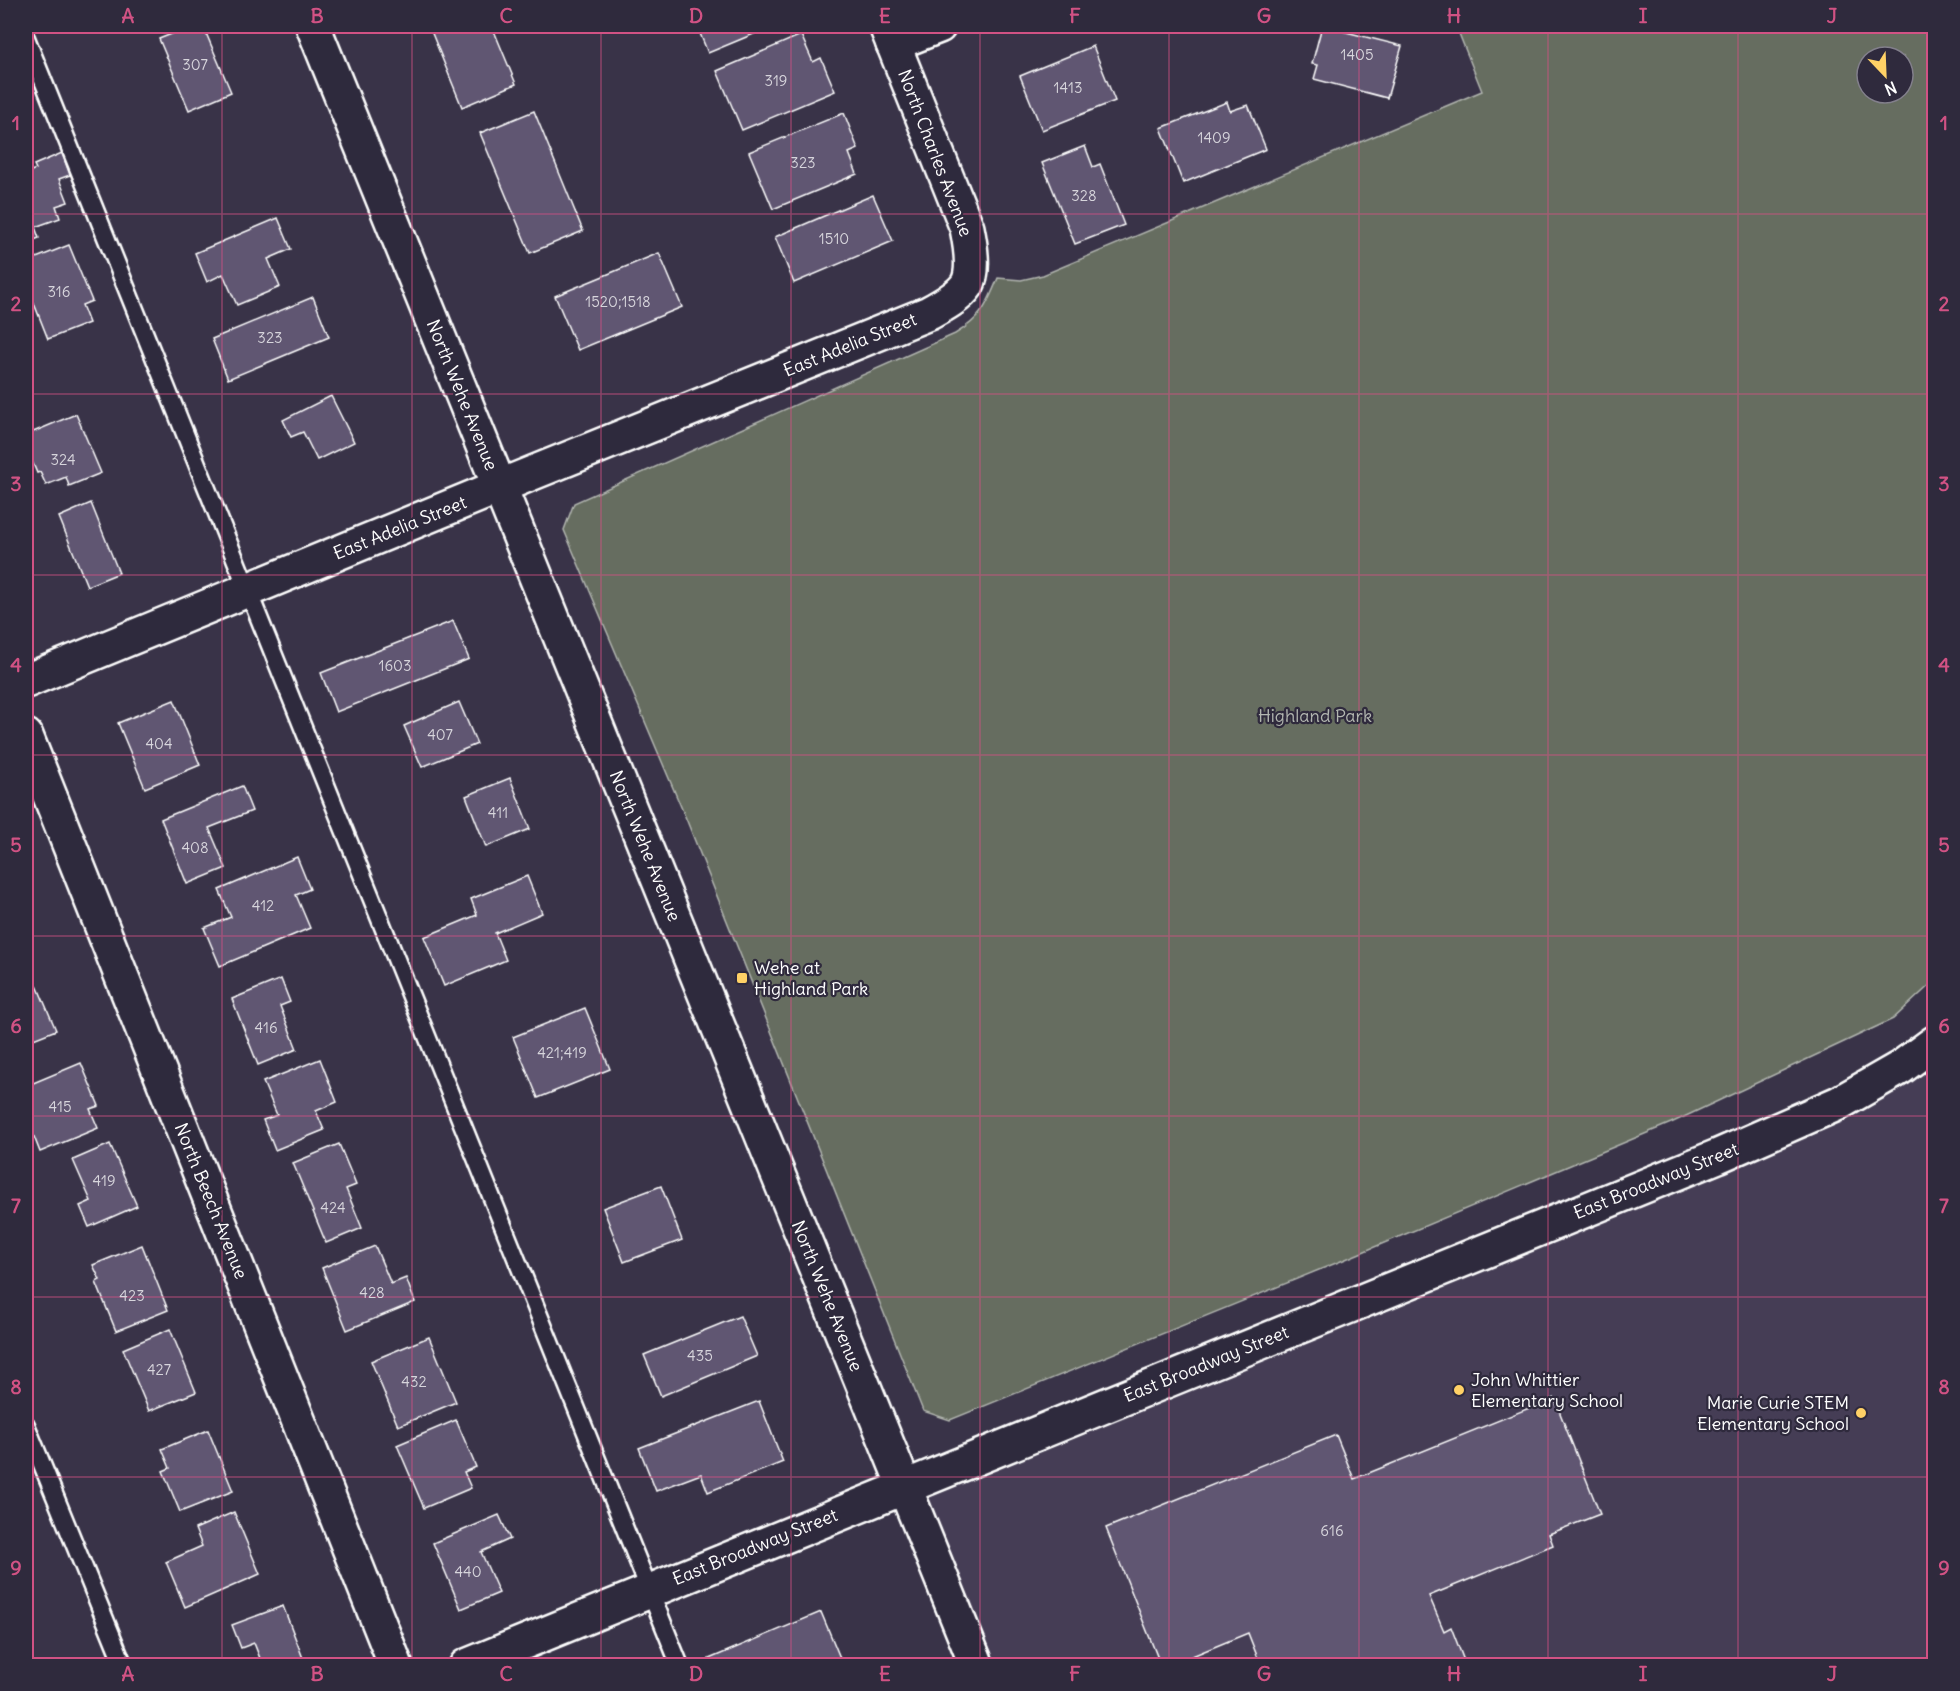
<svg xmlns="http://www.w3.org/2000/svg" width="1960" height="1691" font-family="Delius,sans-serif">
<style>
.built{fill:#453e55}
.green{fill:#666d60;stroke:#b2b6b0;stroke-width:1.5;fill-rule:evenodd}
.building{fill:#605672;stroke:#fff;stroke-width:1.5}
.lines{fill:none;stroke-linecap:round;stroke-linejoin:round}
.service-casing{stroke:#fff;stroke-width:21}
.minor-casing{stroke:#fff;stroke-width:38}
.service{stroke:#2f2a3d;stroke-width:16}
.minor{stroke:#2f2a3d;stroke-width:33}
.grid{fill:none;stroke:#d15284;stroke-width:1.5;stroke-opacity:0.55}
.poi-dot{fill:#ffd166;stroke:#2f2a3d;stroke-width:2}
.labels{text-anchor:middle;stroke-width:4.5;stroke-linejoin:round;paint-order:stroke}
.number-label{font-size:15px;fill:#d7d5dc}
.street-label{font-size:18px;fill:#fff;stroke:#2f2a3d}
.park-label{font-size:18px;fill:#b2b6b0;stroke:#2f2a3d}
.poi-label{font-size:18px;fill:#fff;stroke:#2f2a3d;text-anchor:start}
.neatline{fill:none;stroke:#d15284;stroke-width:2}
.grid-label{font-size:20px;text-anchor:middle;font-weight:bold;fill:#d15284}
</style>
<rect width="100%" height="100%" fill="#393348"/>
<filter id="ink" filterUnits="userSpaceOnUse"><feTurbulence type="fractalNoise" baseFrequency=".0167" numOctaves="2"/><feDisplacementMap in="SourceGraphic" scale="12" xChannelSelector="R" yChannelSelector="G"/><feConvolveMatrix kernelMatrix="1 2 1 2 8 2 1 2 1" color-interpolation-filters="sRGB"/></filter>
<g filter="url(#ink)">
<!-- built -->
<polygon class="built" points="1934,1043 1934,1665 977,1665 904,1486 1336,1311"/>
<!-- green -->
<path class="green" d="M1456 26H1934V981L1893 1019 1671 1123 1341 1261 950 1420 923 1411 687 821 564 530 574 503 955 334C982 318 987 305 998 278L1021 280 1043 275 1482 91ZM1867 57H1903V93H1867Z"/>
<!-- building -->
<g class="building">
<polygon points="192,26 203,26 231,92 189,110 159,39"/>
<polygon points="429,26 492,26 516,84 462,107"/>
<polygon points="697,26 767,26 768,28 708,53"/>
<polygon points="1322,26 1402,46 1387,98 1314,79 1318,65 1312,64"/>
<polygon points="801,35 813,62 821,58 835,91 742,130 717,71"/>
<polygon points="1093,46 1115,101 1042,130 1020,76"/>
<polygon points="1227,102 1230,111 1248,105 1266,149 1183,183 1161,128"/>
<polygon points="534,111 583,231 530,253 480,133"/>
<polygon points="844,113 858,149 849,153 857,174 773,209 749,152"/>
<polygon points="1085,146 1093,167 1100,164 1124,225 1075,244 1042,163"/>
<polygon points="62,153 70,175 59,179 68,202 56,206 60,218 35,227 39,238 26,243 26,173 36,169 34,165"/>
<polygon points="873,195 893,241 794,283 775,237"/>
<polygon points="278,218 291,249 268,259 280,287 237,305 223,274 207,282 195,253"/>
<polygon points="69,245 92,301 82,305 89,323 48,339 26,283 26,262"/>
<polygon points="659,253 682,307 578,350 555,296"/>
<polygon points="313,297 329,337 228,379 212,339"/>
<polygon points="331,396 354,442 317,460 303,432 291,437 283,420"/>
<polygon points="76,414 101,473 69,486 66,477 46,485 40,472 37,473 26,447 26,435"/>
<polygon points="91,503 119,573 87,586 59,517"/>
<polygon points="453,621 469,659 336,712 321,673"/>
<polygon points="174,700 200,765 145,788 118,723"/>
<polygon points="459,702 477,744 422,767 404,726"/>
<polygon points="510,778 530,829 486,847 466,796"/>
<polygon points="242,786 252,811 209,828 226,868 187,884 161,819"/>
<polygon points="297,857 310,889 296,895 310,928 220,966 204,928 231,917 219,890"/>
<polygon points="527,876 542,913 495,933 506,960 444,986 424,937 477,915 471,899"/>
<polygon points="30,969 56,1030 26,1042 26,971"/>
<polygon points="281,979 290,1002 280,1006 297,1049 258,1065 232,999"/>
<polygon points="585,1008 610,1069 538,1098 513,1037"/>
<polygon points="320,1059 337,1102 316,1111 324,1130 275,1150 263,1120 277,1115 263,1082"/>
<polygon points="81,1063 99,1106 90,1109 98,1128 40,1152 26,1116 26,1086"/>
<polygon points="110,1144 137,1206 89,1227 80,1206 91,1201 73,1160"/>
<polygon points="339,1144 356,1185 346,1189 362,1228 326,1243 293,1163"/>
<polygon points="661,1186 682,1240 624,1262 603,1208"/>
<polygon points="142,1245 168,1310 116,1331 96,1282 100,1280 93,1265"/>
<polygon points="375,1246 391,1284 406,1278 415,1302 347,1330 322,1268"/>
<polygon points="740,1316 757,1356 661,1396 644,1355"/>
<polygon points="170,1329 196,1392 149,1411 123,1349"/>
<polygon points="429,1337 456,1402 398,1426 371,1361"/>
<polygon points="1554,1398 1600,1514 1549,1534 1553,1545 1429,1596 1444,1631 1451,1627 1466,1666 1261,1666 1248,1633 1168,1666 1161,1666 1106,1528 1336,1435 1354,1479"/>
<polygon points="759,1401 783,1462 708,1492 701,1474 656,1491 639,1448"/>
<polygon points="456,1420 476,1467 464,1472 471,1488 424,1508 397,1445"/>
<polygon points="208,1430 233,1491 180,1512 163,1471 170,1468 162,1449"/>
<polygon points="234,1512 260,1574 185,1607 166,1562 202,1546 195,1529"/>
<polygon points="499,1515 510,1539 481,1552 499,1593 461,1609 433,1543"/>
<polygon points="283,1606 306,1666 263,1666 254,1643 241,1648 232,1625"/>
<polygon points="821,1612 843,1665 711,1666 709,1659"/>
</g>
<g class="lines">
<defs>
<g id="service">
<polyline points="26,38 680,1666"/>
<polyline points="26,1425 124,1666"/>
</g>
<g id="minor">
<polyline points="313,26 977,1666"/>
<polyline points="893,44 939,26"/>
<path d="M26 681 535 472 929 313C942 306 959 297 967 285 975 271 970 243 967 228L886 26"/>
<polyline points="26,736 396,1666"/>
<polyline points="466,1666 1718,1156 1839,1103 1900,1068 1934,1043"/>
</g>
</defs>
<!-- service casing -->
<use href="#service" class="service-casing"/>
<!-- minor casing -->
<use href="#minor" class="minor-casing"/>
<!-- service -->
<use href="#service" class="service"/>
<!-- minor -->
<use href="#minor" class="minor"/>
</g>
</g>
<!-- grid -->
<path class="grid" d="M222 26V1666M412 26V1666M601 26V1666M791 26V1666M980 26V1666M1169 26V1666M1359 26V1666M1548 26V1666M1738 26V1666M26 214H1934M26 394H1934M26 575H1934M26 755H1934M26 936H1934M26 1116H1934M26 1297H1934M26 1477H1934"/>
<!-- markers -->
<g class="poi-dot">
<rect x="736" y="972" width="12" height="12" rx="3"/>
<circle cx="1459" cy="1390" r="6"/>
<circle cx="1861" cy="1413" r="6"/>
</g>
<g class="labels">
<!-- number labels -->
<g class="number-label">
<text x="1357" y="60">1405</text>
<text x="195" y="70">307</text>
<text x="776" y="86">319</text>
<text x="1068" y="93">1413</text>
<text x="1214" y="143">1409</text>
<text x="803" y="168">323</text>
<text x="1084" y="201">328</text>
<text x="834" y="244">1510</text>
<text x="59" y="297">316</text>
<text x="618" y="307">1520;1518</text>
<text x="270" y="343">323</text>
<text x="63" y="465">324</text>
<text x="395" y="671">1603</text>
<text x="440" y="740">407</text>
<text x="159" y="749">404</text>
<text x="498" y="818">411</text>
<text x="195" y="853">408</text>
<text x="263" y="911">412</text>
<text x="266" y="1033">416</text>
<text x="562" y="1058">421;419</text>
<text x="60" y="1112">415</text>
<text x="104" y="1186">419</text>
<text x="333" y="1213">424</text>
<text x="372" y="1298">428</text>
<text x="132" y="1301">423</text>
<text x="700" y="1361">435</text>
<text x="159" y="1375">427</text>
<text x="414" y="1387">432</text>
<text x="1332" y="1536">616</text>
<text x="468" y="1577">440</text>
</g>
<!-- street labels -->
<g class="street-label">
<text transform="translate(935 153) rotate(69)" y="6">North Charles Avenue</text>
<text transform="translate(850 345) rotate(-22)" y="6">East Adelia Street</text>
<text transform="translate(462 395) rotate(68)" y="6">North Wehe Avenue</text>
<text transform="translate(400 528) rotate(-22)" y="6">East Adelia Street</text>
<text transform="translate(645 846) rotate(68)" y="6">North Wehe Avenue</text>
<text transform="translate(1656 1181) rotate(-22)" y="6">East Broadway Street</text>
<text transform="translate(211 1201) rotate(68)" y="6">North Beech Avenue</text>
<text transform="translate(827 1296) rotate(68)" y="6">North Wehe Avenue</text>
<text transform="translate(1206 1364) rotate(-22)" y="6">East Broadway Street</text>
<text transform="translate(755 1547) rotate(-22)" y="6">East Broadway Street</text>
</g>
<!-- park labels -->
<g class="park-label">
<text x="1315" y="722">Highland Park</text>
</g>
<!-- poi labels -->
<g class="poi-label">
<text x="754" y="974">Wehe at<tspan x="754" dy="21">Highland Park</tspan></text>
<text x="1471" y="1386">John Whittier<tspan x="1471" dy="21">Elementary School</tspan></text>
<text x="1849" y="1409" text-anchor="end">Marie Curie STEM<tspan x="1849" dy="21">Elementary School</tspan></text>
</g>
</g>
<!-- margin -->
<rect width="1960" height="1691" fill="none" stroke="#2f2a3d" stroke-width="66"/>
<!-- north arrow -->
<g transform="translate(1885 75) rotate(157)"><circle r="28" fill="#2f2a3d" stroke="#827f8b" stroke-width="1.5"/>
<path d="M0-4.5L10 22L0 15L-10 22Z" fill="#ffd166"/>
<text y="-9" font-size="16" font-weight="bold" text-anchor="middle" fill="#ffffff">N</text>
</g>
<rect x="33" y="33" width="1894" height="1625" class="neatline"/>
<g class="grid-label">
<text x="128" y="23">A</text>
<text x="317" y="23">B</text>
<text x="506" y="23">C</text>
<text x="696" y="23">D</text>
<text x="885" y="23">E</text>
<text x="1075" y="23">F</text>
<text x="1264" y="23">G</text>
<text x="1454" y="23">H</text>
<text x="1643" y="23">I</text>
<text x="1832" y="23">J</text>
<text x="16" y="130">1</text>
<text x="1944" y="130">1</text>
<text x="16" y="311">2</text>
<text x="1944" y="311">2</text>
<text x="16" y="491">3</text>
<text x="1944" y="491">3</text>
<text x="16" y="672">4</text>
<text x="1944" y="672">4</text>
<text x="16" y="852">5</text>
<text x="1944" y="852">5</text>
<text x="16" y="1033">6</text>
<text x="1944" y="1033">6</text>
<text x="16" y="1213">7</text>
<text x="1944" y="1213">7</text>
<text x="16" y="1394">8</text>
<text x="1944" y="1394">8</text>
<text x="16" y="1575">9</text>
<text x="1944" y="1575">9</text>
<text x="128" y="1681">A</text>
<text x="317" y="1681">B</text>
<text x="506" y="1681">C</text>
<text x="696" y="1681">D</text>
<text x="885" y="1681">E</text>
<text x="1075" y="1681">F</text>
<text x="1264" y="1681">G</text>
<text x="1454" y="1681">H</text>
<text x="1643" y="1681">I</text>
<text x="1832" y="1681">J</text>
</g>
</svg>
